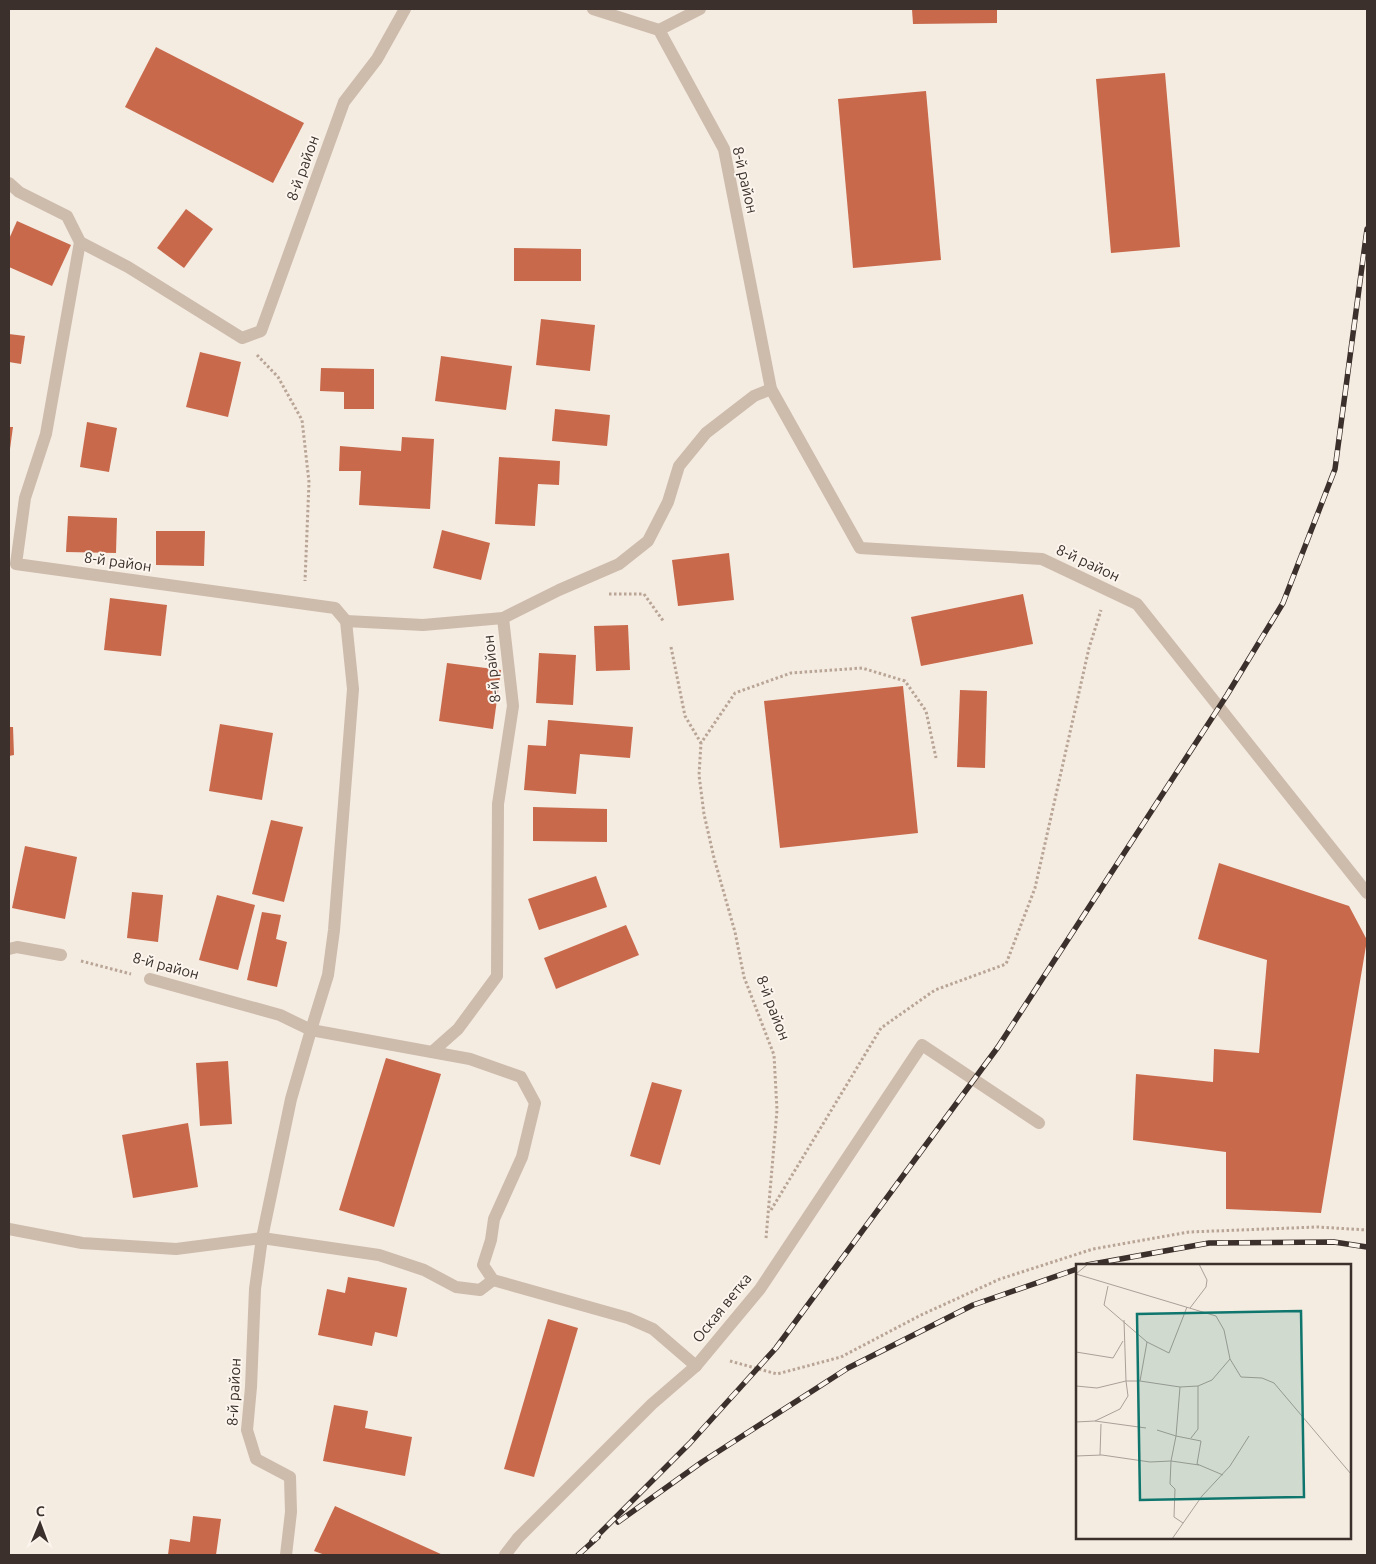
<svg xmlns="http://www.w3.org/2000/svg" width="1376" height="1564" font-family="Ubuntu,sans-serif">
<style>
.building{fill:#c8694b}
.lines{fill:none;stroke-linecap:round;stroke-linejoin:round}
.path{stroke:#b9a596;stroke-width:3;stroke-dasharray:2.5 2.5;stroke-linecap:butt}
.minor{stroke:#cdbbac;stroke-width:12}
.rail-casing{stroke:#3b302b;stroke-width:5.5}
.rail{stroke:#fbf5ee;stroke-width:4;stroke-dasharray:11;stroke-linecap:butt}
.labels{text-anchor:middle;stroke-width:4;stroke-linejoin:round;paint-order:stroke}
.street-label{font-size:15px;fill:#3b302b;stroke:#fbf5ee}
.inset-road{fill:none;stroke:#aaa098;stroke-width:1}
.view{fill:#0f766e;fill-opacity:0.15;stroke:#0f766e;stroke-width:2.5}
.inset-edge{fill:none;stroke:#3b302b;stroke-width:2.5}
</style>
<rect width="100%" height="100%" fill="#f4ebe1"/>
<!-- building -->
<g class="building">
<polygon points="912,9 997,9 997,23 913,24"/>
<polygon points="156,47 304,123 273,183 125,107"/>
<polygon points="1165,73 1180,247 1111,253 1096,79"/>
<polygon points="926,91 941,260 853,268 838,99"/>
<polygon points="186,209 213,229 184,268 157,248"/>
<polygon points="17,221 71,245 52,286 9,267 9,239"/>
<polygon points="514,248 581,249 581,281 514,281"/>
<polygon points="541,319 595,325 590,371 536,365"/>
<polygon points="9,334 25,336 21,364 9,362"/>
<polygon points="200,352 241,362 228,417 186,407"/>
<polygon points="441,356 512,366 506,410 435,401"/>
<polygon points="321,368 374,369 374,409 344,409 344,392 320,391"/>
<polygon points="555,409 610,415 607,446 552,441"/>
<polygon points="87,422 117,428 109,472 80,467"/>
<polygon points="9,427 13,427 10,449 9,449"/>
<polygon points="402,437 434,439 430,509 359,505 361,471 339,471 340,446 401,451"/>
<polygon points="499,457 560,461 559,485 538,484 535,526 495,524"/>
<polygon points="68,516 117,518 116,553 66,552"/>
<polygon points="442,530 490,543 481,580 433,568"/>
<polygon points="156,531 205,531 204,566 156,565"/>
<polygon points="729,553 734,600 678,606 672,560"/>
<polygon points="1023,594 1033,644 921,666 911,617"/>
<polygon points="110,598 167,605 161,656 104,650"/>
<polygon points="628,625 630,670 596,671 594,626"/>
<polygon points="539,653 576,655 573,705 536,703"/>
<polygon points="447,663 501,670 493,729 439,721"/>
<polygon points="903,686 918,833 780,848 764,701"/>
<polygon points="960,690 987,691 985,768 957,767"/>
<polygon points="548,720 633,727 630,758 580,754 576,794 524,790 528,745 546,746"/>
<polygon points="220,724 273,733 262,800 209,791"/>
<polygon points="9,727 13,727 14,755 9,756"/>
<polygon points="533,807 607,809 607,842 533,841"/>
<polygon points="271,820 303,827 284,902 252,894"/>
<polygon points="25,846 77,857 65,919 12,908"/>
<polygon points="1219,863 1349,906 1367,940 1321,1213 1226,1209 1226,1152 1133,1140 1136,1074 1213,1082 1214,1049 1259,1053 1267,960 1198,939"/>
<polygon points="596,876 607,907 539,930 528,899"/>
<polygon points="132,892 163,895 158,942 127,938"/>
<polygon points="217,895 255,905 238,970 199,960"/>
<polygon points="262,912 281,915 276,939 287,942 277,987 247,980"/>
<polygon points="626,925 639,955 556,989 544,958"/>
<polygon points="386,1058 441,1074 394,1227 339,1210"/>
<polygon points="228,1061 232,1124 200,1126 196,1063"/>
<polygon points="652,1082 682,1090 660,1165 630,1156"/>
<polygon points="188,1123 198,1187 133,1198 122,1135"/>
<polygon points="348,1277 407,1288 397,1337 375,1332 372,1346 318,1335 327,1289 345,1293"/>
<polygon points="548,1319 578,1328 534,1477 504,1469"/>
<polygon points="334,1405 368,1411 365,1428 412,1437 405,1476 323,1461"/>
<polygon points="335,1506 443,1555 325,1555 314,1551"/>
<polygon points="193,1516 221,1519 216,1555 168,1555 170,1539 190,1542"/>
</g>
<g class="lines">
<!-- path -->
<g class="path">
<polyline points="257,355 278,377 302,420 309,482 305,581"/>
<polyline points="609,594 644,594 664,622"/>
<polyline points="671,647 685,716 701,743"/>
<polyline points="81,961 131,974"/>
<polyline points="771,1210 881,1028 935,990 1006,964 1035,888 1089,648 1101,610"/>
<polyline points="766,1238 777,1110 774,1055 744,977 735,932 714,858 704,814 699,775 701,743 735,693 791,673 862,668 905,681 926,711 936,758"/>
<polyline points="730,1361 777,1374 841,1357 921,1315 1000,1279 1093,1249 1189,1232 1317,1227 1367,1230"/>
</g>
<!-- minor -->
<g class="minor">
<polyline points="593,9 659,30 724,149 771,389 860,548 1042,559 1137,604 1367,893"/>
<polyline points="659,30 700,9"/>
<polyline points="9,183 19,192 67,216 80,242 46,434 25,498 16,564 335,608 346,621"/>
<polyline points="80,242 128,267 242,338 261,331 344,102 377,59 405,9"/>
<polyline points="9,949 17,947 61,955"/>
<polyline points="150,979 280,1015 311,1030 291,1099 262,1238 379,1255 424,1270 456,1287 480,1290 493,1280"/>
<polyline points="432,1052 458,1029 497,976 498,804 513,706 503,618"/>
<polyline points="9,1229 82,1243 176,1249 262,1238 255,1289 251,1387 247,1430 256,1459 290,1477 291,1512 286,1555"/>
<polyline points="696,1366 653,1329 628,1318 493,1280 483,1265 491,1240 494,1219 522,1157 535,1103 521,1077 470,1059 311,1030 328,975 334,930 353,689 346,621 423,625 503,618 559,590 619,564 648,541 668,502 679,466 706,433 754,396 771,389"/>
<polyline points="505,1555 518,1538 652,1404 696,1366 760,1289 922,1045 1039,1123"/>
</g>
<defs>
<g id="rail">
<polyline points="1087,1265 1209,1243 1334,1242 1367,1247"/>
<polyline points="618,1522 702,1462 848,1368 973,1305 1077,1269"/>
<polyline points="592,1541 690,1443 776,1348 998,1047 1227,695 1283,603 1335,469 1367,229"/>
<polyline points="578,1555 598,1537"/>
</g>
</defs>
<!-- rail casing -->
<use href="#rail" class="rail-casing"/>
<!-- rail -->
<use href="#rail" class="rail"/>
</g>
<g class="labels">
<!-- street labels -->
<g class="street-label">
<text transform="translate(303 168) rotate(-70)" y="5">8-й район</text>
<text transform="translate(745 180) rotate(77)" y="5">8-й район</text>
<text transform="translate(118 562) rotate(8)" y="5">8-й район</text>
<text transform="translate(1088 563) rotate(25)" y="5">8-й район</text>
<text transform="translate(492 669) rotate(-96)" y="5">8-й район</text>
<text transform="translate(166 966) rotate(15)" y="5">8-й район</text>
<text transform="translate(773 1008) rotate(69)" y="5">8-й район</text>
<text transform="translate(722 1308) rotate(-51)" y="5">Оская ветка</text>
<text transform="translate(234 1392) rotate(-87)" y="5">8-й район</text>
</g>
</g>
<!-- overview -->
<g transform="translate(1076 1264)">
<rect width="275" height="275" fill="#f4ebe1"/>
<path class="inset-road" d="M0 10 140 52 148 66 154 95 165 113 186 114 198 119 275 210M0 10 12 0M32 22 28 41 71 78 64 117 104 123M114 44 130 23 131 16 123 0M48 56 50 117H64M71 78 93 89 111 43M0 88 37 94 47 77M0 122 21 124 50 117 52 132 44 145 19 157 0 158M19 157 70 164M81 166 100 172 95 197 123 201M115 174 122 165V122M24 191 25 160M0 192 26 191 74 198 95 197 94 220 99 225 98 253 107 259M147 211 121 200 125 177 100 172 104 123 122 122 136 116 154 95M96 275 126 232 154 202 173 172"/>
<path class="view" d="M225 47 228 233 64 236 61 50Z"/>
<rect width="275" height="275" class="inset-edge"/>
</g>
<!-- border -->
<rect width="1376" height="1564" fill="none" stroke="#3b302b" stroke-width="20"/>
<!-- north arrow -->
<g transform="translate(40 1524) rotate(1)" stroke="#fbf5ee" stroke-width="4" paint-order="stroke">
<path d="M0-4L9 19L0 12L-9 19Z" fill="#3b302b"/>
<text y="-8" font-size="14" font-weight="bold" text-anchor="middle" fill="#3b302b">С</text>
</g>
</svg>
